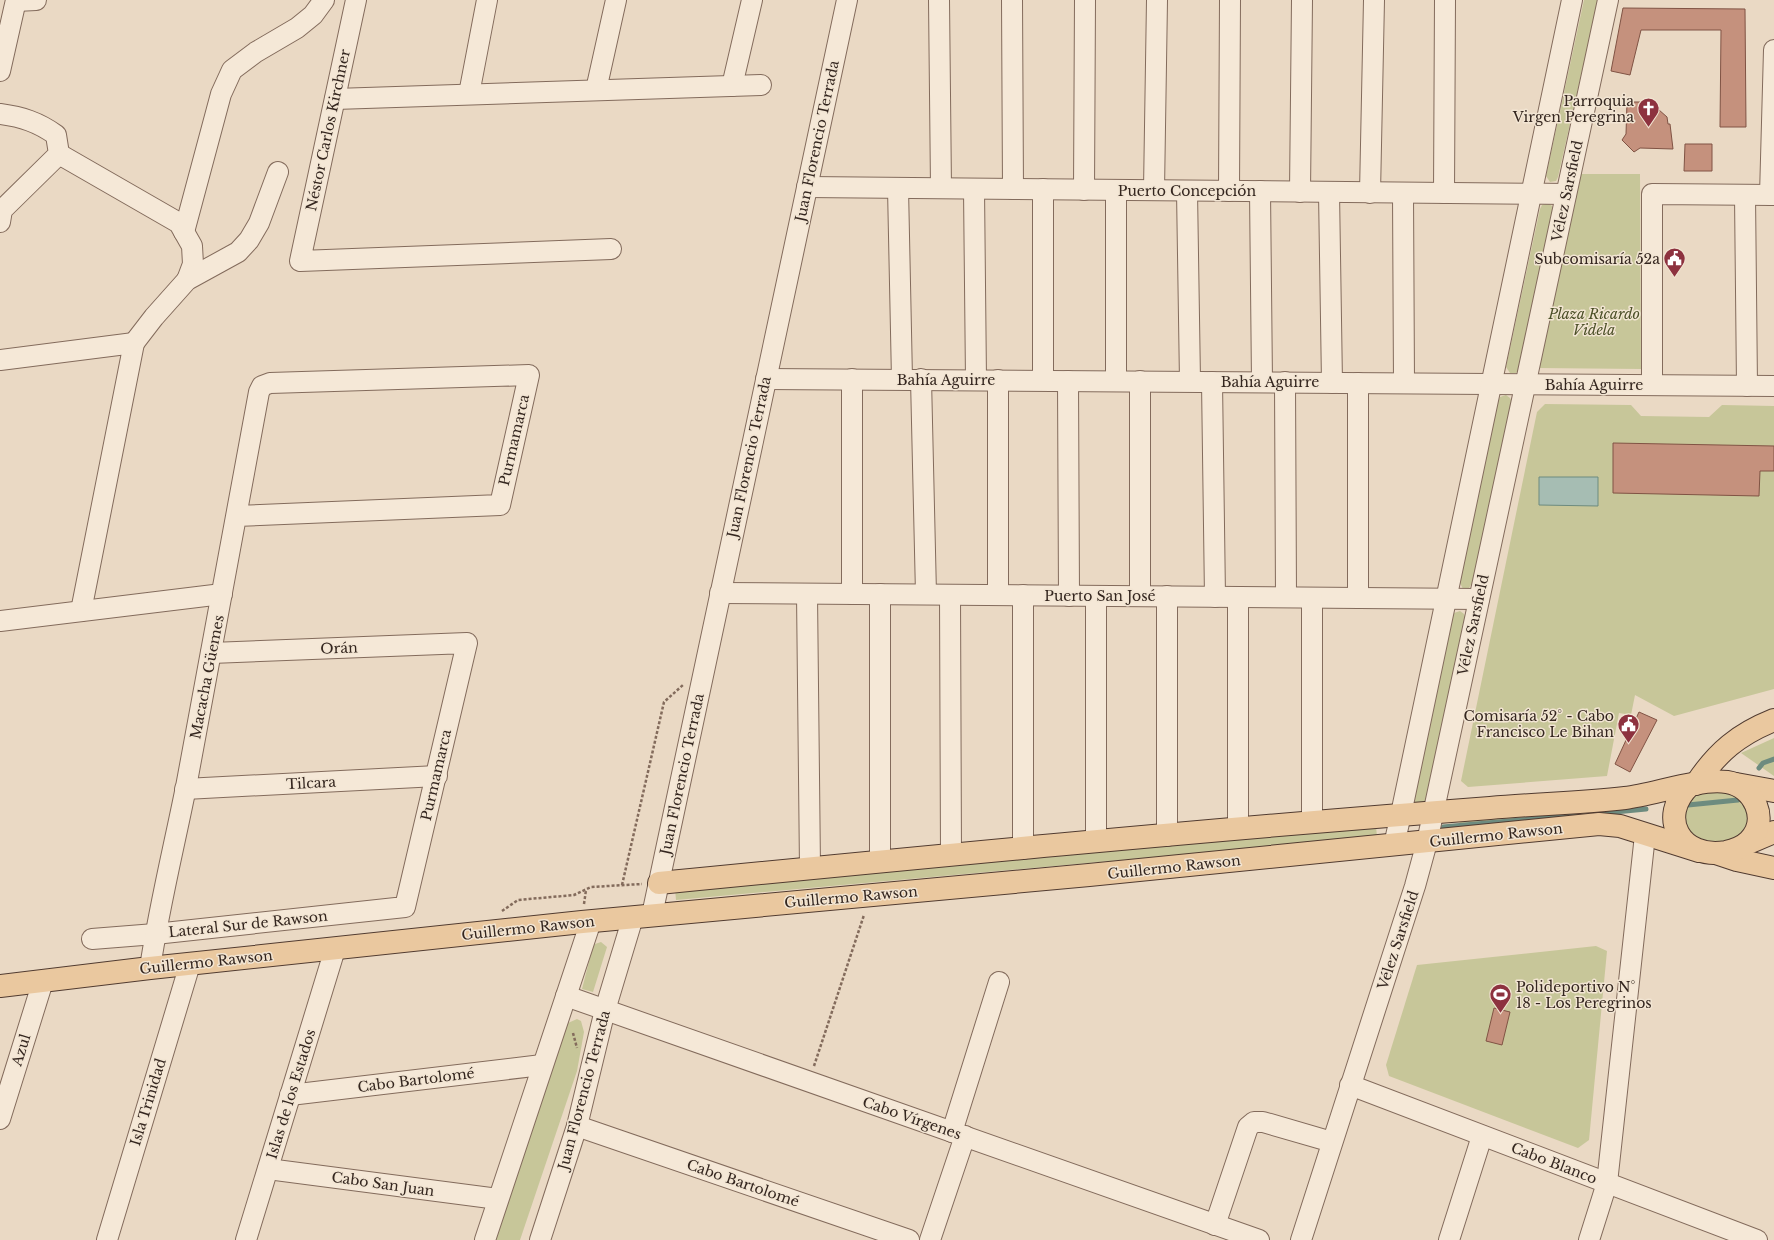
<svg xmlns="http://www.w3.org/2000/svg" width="1774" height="1240" font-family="'Libre Baskerville',serif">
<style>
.green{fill:#c7c699}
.water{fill:#a6bdb3;stroke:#6d8b7f}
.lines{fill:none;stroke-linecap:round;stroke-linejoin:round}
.stream{stroke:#6d8b7f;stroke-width:5}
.building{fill:#c5917d;stroke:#805344}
.minor-casing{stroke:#836b5c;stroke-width:22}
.major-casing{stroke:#513b30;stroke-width:24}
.path{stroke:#836b5c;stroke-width:2.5;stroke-dasharray:3 2;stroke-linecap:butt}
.minor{stroke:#f5e8d7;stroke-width:20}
.major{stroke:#eac89f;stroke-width:22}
.labels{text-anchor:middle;stroke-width:3;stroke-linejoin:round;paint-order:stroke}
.poi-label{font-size:14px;fill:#34261f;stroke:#f2e5d3;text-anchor:end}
.street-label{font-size:14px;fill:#34261f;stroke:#f2e5d3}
.park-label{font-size:14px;font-style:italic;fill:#4b4f27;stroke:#f2e5d3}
</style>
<rect width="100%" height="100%" fill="#ead9c4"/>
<!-- green -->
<g class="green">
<polygon points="1584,0 1598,0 1558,177 1556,181 1550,182 1546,176"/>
<polygon points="1580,174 1640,174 1641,369 1537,368"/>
<polygon points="1548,203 1552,206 1554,210 1519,368 1516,373 1510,373 1506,367 1540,209 1542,205"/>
<polygon points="1506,395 1510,398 1512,402 1472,583 1469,588 1463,589 1460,583 1498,401 1500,397"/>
<polygon points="1545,404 1631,405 1641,416 1709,417 1722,405 1774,406 1774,689 1674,716 1635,695 1631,715 1619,713 1607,776 1468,787 1461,781 1537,412"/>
<polygon points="1460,611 1464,614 1466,619 1426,801 1424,804 1415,803 1414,799 1452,618 1454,613"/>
<polygon points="1774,738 1774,776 1741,753"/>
<polygon points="1735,790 1751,818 1736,843 1692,841 1681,823 1693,794"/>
<polygon points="1635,807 1632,810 1460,826 1459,817"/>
<polygon points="1376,826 1377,837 676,900 675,889"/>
<polygon points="601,942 607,947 593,992 582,989 593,946 595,944"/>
<polygon points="1596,946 1607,951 1589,1140 1578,1148 1389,1076 1386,1065 1417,965"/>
<polygon points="577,1019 581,1021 584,1032 577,1071 520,1240 493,1240 564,1032 568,1023"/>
</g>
<!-- water -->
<polygon class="water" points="1539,477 1598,477 1598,506 1539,505"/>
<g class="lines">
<!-- stream -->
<g class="stream">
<polyline points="1759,768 1763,763 1774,759"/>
<polyline points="1688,805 1738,800 1742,795"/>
<polyline points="1594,814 1646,809"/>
<polyline points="1443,827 1576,815"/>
</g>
</g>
<!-- building -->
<g class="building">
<polygon points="1623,8 1745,9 1746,127 1720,127 1721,30 1641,30 1630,75 1611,71"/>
<polygon points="1627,102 1650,102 1667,117 1668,124 1670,124 1673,149 1640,148 1634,152 1622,140 1626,134"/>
<polygon points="1685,144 1712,144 1712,171 1684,171"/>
<polygon points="1613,443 1774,446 1774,471 1760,471 1759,496 1613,493"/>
<polygon points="1639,712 1657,720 1630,772 1615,764"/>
<polygon points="1494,1008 1510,1012 1502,1045 1486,1041"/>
</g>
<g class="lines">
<defs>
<g id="minor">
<polyline points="356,0 300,261 611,249"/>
<polyline points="939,0 941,188"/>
<polyline points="1012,0 1013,189"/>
<polyline points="16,1 36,0"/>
<polyline points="0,71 16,0"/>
<polyline points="732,86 752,0"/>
<polyline points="596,90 616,0"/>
<polyline points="469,94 487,0"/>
<polyline points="335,99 761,85"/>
<path d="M0 114C22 117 38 122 56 135L59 154 2 210 0 222"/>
<polyline points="59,154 179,223 192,246 193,264 187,280"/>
<polyline points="807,187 1566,194"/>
<polyline points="898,188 902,379"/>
<polyline points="974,189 976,380"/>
<polyline points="1084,190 1085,0"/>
<polyline points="1154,190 1157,0"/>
<polyline points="1187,191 1190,381"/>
<polyline points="1229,191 1230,0"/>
<polyline points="1260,191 1262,382"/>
<polyline points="1300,192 1302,0"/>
<polyline points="1329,192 1332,383"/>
<polyline points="1370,193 1374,0"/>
<polyline points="1403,193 1404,383"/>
<polyline points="1444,193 1445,0"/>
<polyline points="1745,195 1747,386"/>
<polyline points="1770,195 1774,50"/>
<polyline points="184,232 221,94 232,70 256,52 297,28 313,15 324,0"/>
<polyline points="134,343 154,317 187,280 238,252 249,240 259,223 278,172"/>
<polyline points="0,360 134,343 81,611"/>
<polyline points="766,379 1774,386"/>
<polyline points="921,379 926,594"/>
<polyline points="998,380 998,595"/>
<polyline points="1043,380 1043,189"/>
<polyline points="1068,381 1069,596"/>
<polyline points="1116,381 1116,190"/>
<polyline points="1140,381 1140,596"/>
<polyline points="1212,382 1215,597"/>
<polyline points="1285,382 1286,597"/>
<polyline points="1358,383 1358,598"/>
<polyline points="1652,385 1652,194 1774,195"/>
<polyline points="720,593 1479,599"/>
<polyline points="807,594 810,868"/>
<polyline points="852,594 852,379"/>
<polyline points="950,595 951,855"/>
<polyline points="1167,596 1167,836"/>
<polyline points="1238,597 1238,829"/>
<polyline points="1312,598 1312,823"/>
<polyline points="0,621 222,594"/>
<polyline points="185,789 437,776"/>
<polyline points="1096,842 1096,596"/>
<polyline points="1394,845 1401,814 1572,0"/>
<polyline points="1023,849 1023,595"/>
<polyline points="880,862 880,594"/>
<polyline points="652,915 847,0"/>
<polyline points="92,939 155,934 405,907 467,643 211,653"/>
<path d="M150 968C159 907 174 847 186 787 211 655 235 523 259 392L262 386 270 383 529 375 500 505 236 516"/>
<polyline points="566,996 1259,1240"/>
<polyline points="1350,1085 1757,1240"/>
<polyline points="290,1095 542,1065"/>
<polyline points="0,1119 43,981"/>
<polyline points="577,1126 909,1240"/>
<polyline points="952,1132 999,982"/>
<polyline points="268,1169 498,1199"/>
<polyline points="1215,1225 1248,1127 1254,1122 1263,1122 1332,1142"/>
<polyline points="107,1240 190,964"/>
<polyline points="246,1240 335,949"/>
<polyline points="485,1240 591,921"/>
<polyline points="540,1240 577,1126 605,1010 633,917"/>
<polyline points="930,1240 965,1136"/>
<polyline points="1301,1240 1415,886 1427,842 1608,0"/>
<polyline points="1449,1240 1482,1136"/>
<polyline points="1589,1240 1607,1183 1645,835"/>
</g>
<g id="major">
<path d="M1696 784C1717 752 1739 734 1774 720"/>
<polyline points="1736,784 1774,791"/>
<polyline points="1746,844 1774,832"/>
<polyline points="1716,853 1737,860 1774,868"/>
<path d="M659 883C935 856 1212 829 1490 808 1535 804 1580 803 1625 798 1656 794 1698 778 1727 782 1754 786 1770 820 1749 841 1743 847 1735 850 1726 852 1681 860 1656 817 1690 785"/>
<polyline points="0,986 150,968 582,922 1089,875 1599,824 1620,826 1699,851"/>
</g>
</defs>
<!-- minor casing -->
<use href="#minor" class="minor-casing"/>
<!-- major casing -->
<use href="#major" class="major-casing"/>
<!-- path -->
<g class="path">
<polyline points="622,885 664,702 683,685"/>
<polyline points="584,904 586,890"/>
<polyline points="502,911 518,900 574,895 591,887 642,884"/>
<polyline points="573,1033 577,1048"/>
<polyline points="814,1066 864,915"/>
</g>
<!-- minor -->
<use href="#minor" class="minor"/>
<!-- major -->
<use href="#major" class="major"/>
</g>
<!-- icons -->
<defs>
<symbol id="church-pin" viewBox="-11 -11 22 30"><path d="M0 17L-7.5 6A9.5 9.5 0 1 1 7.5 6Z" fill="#8d323f" stroke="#f2e5d3"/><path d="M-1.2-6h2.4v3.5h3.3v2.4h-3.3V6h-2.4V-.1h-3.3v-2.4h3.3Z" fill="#fff"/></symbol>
<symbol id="civic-pin" viewBox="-11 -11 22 30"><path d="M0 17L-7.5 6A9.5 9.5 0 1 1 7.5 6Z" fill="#8d323f" stroke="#f2e5d3"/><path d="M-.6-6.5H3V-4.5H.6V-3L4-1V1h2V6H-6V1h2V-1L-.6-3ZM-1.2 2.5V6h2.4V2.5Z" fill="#fff"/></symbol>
<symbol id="stadium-pin" viewBox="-11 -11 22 30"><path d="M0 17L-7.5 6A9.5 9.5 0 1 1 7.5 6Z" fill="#8d323f" stroke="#f2e5d3"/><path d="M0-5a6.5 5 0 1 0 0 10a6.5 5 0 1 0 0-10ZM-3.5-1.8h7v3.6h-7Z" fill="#fff"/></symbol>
</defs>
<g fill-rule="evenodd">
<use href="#church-pin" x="1636" y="96" width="25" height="34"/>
<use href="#civic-pin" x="1662" y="246" width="25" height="34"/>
<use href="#civic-pin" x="1616" y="712" width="25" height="34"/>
<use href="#stadium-pin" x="1488" y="982" width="25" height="34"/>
</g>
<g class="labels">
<!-- poi labels -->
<g class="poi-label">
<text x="1634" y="106">Parroquia<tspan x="1634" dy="16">Virgen Peregrina</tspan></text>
<text x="1660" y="264">Subcomisaría 52a</text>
<text x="1614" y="721">Comisaría 52° - Cabo<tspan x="1614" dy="16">Francisco Le Bihan</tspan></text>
<text x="1516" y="992" text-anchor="start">Polideportivo N°<tspan x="1516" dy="16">18 - Los Peregrinos</tspan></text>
</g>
<!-- street labels -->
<g class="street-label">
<text transform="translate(328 130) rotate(-78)" y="5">Néstor Carlos Kirchner</text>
<text transform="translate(817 141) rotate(-78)" y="5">Juan Florencio Terrada</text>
<text x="1187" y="196">Puerto Concepción</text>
<text transform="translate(1567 191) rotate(-78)" y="5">Vélez Sarsfield</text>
<text x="946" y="385">Bahía Aguirre</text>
<text x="1270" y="387">Bahía Aguirre</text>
<text x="1594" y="390">Bahía Aguirre</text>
<text transform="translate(514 440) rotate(-77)" y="5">Purmamarca</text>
<text transform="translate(749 457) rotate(-78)" y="5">Juan Florencio Terrada</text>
<text x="1100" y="601">Puerto San José</text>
<text transform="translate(1473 625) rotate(-78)" y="5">Vélez Sarsfield</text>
<text transform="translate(339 648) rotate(-2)" y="5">Orán</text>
<text transform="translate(207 677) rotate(-79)" y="5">Macacha Güemes</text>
<text transform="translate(682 774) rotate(-78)" y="5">Juan Florencio Terrada</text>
<text transform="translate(436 775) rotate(-77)" y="5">Purmamarca</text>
<text transform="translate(311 783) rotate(-3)" y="5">Tilcara</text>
<text transform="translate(1496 835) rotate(-6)" y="5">Guillermo Rawson</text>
<text transform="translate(1174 867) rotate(-6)" y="5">Guillermo Rawson</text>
<text transform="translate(851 897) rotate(-5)" y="5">Guillermo Rawson</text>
<text transform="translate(248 924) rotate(-6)" y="5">Lateral Sur de Rawson</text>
<text transform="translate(528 928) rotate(-6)" y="5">Guillermo Rawson</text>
<text transform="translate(1398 940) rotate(-72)" y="5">Vélez Sarsfield</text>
<text transform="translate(206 962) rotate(-6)" y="5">Guillermo Rawson</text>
<text transform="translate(21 1050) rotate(-73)" y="5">Azul</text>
<text transform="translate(416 1080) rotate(-7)" y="5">Cabo Bartolomé</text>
<text transform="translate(584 1090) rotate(-75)" y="5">Juan Florencio Terrada</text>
<text transform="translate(291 1094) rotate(-73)" y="5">Islas de los Estados</text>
<text transform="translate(148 1102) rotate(-73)" y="5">Isla Trinidad</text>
<text transform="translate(912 1118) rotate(19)" y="5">Cabo Vírgenes</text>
<text transform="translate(1554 1163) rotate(21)" y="5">Cabo Blanco</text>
<text transform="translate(743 1183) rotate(19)" y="5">Cabo Bartolomé</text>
<text transform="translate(383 1184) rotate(8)" y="5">Cabo San Juan</text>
</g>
<!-- park labels -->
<g class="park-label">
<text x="1594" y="319">Plaza Ricardo<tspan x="1594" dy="16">Videla</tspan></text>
</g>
</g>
</svg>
